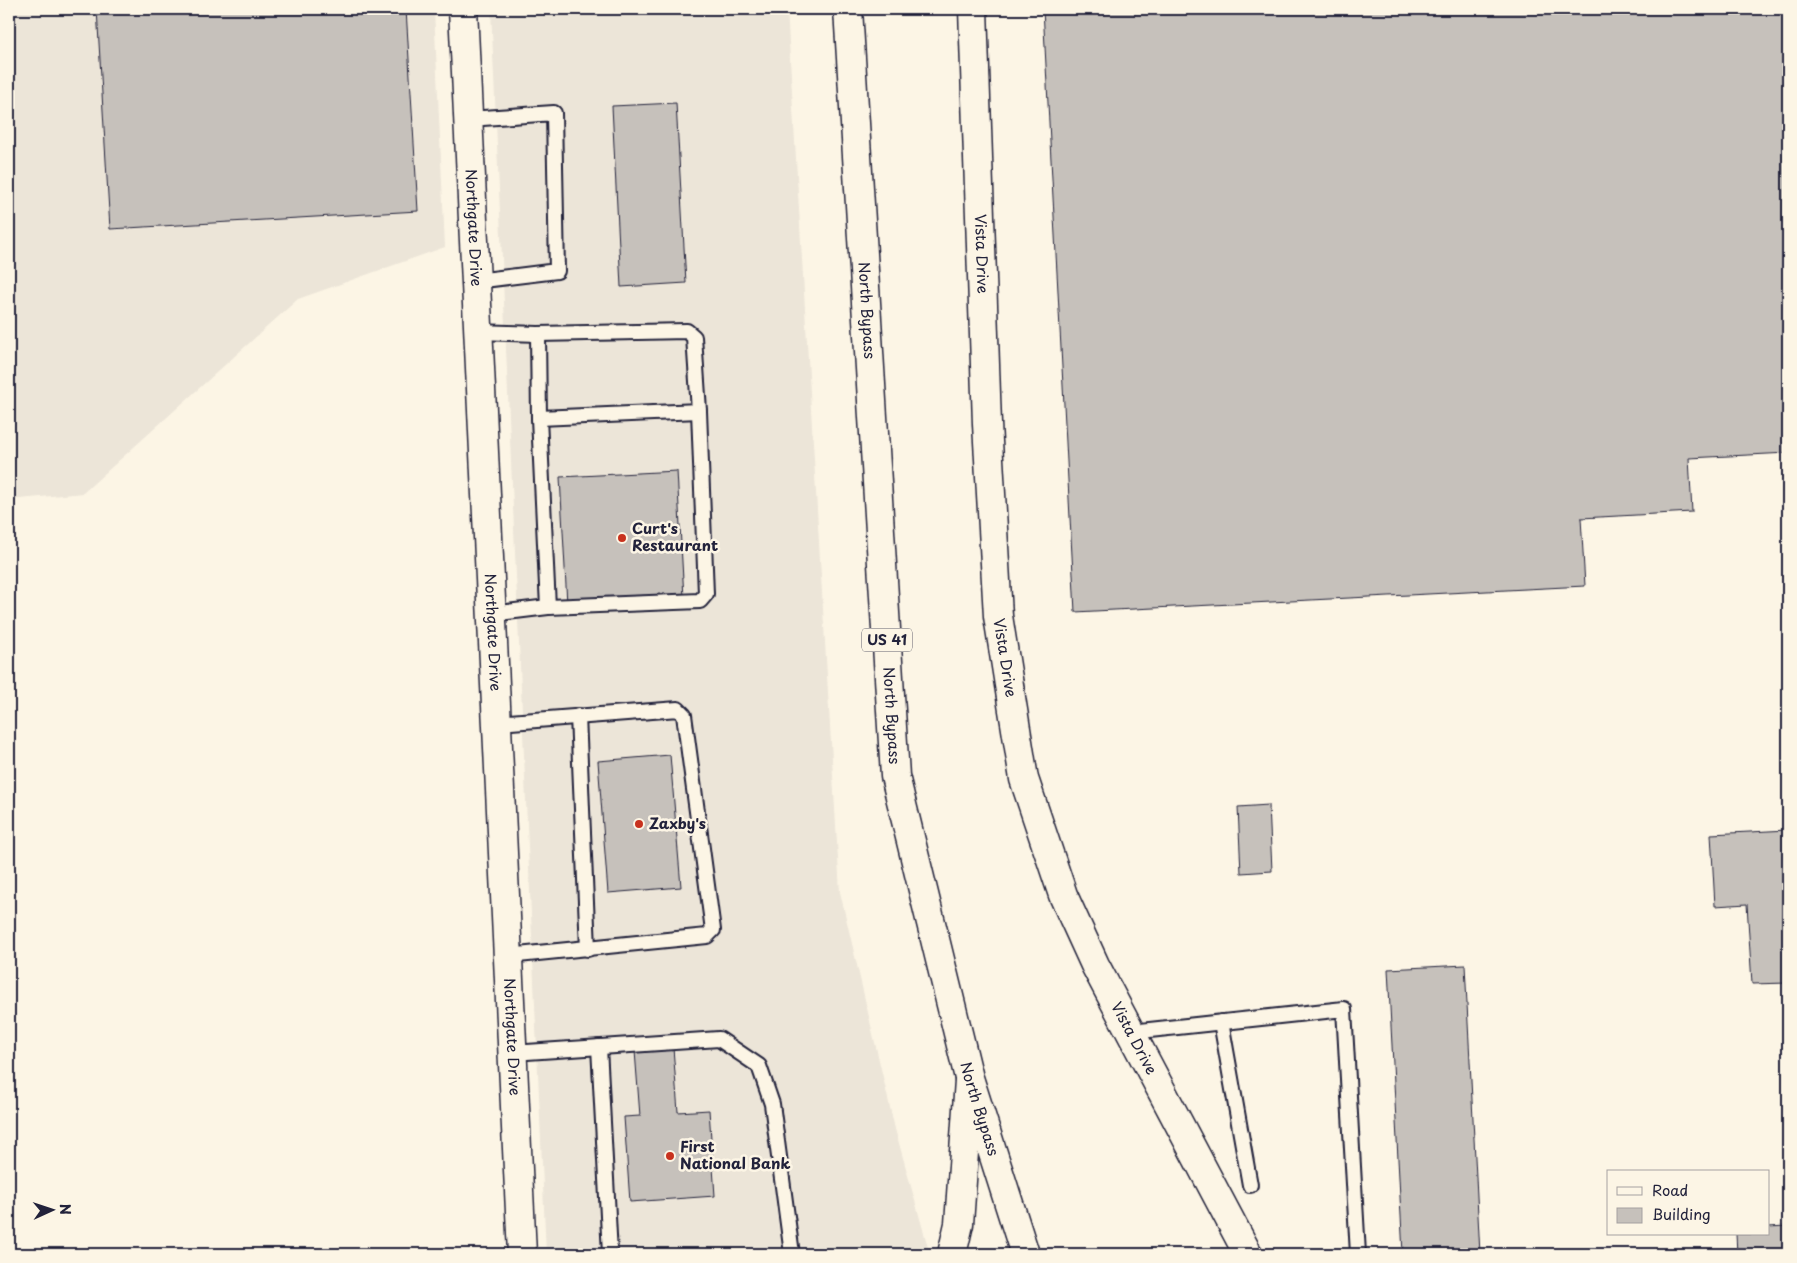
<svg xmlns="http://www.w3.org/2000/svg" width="1797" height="1263" font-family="'Playpen Sans',sans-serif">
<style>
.built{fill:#ece5d8}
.building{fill:#c6c1bb;stroke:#22223b}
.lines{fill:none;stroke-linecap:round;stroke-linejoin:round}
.lane-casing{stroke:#22223b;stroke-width:18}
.street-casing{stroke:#22223b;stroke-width:31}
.primary-casing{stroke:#22223b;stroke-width:31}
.highway-casing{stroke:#22223b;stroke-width:31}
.lane{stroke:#fcf5e5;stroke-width:14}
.street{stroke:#fcf5e5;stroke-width:28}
.primary{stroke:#fcf5e5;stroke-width:28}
.highway{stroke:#fcf5e5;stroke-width:28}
.poi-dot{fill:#c8321e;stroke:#fcf5e5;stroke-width:2}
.labels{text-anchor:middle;stroke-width:5;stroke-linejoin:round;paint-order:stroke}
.shield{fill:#fcf5e5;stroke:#63616e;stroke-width:1}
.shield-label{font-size:14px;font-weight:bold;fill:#22223b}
.street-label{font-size:15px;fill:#22223b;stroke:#fcf5e5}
.poi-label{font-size:15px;font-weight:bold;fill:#22223b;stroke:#fcf5e5;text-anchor:start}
</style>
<rect width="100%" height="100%" fill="#fcf5e5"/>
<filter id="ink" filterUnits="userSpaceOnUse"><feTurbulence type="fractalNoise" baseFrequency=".02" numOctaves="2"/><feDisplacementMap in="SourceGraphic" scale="10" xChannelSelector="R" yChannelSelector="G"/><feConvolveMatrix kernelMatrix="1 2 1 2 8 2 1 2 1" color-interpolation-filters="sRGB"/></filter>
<g filter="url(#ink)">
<!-- built -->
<g class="built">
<polygon points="9,9 434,9 445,247 298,299 83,493 9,500"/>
<polygon points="491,9 787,9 840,892 895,1129 929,1251 928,1254 546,1254"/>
</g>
<!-- building -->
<g class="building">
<polygon points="97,9 406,9 418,211 110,229"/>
<polygon points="1043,9 1788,9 1788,453 1689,458 1692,512 1581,518 1585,586 1075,612"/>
<polygon points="676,103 686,283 621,287 612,106"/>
<polygon points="677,471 684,598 567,604 560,477"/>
<polygon points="670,755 681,887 608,893 598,761"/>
<polygon points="1269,805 1272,871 1241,873 1238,807"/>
<polygon points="1788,830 1788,983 1752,984 1747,904 1715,906 1711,834"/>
<polygon points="1465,965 1480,1254 1403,1254 1388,969"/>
<polygon points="673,1048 678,1112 709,1110 715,1196 630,1202 624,1117 640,1116 635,1051"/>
<polygon points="1788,1226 1788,1254 1737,1254 1736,1234 1768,1234 1768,1227"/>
</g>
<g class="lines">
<defs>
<g id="lane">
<polyline points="468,119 554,113 557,271 476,281"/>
<polyline points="478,332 538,334 687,331 694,337 699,411 706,594 700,601 548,607 491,614"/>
<polyline points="538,334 539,418 548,607"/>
<polyline points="539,418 699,411"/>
<polyline points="578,716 588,949"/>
<polyline points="497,723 678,709 684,715 713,930 707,936 508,956"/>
<polyline points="1221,1022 1250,1185"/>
<polyline points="1131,1032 1344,1009 1358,1254"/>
<polyline points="599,1047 610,1254"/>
<polyline points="512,1053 719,1039 759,1066 772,1104 792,1254"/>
</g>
<g id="street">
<path id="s1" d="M463 9 522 1254"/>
<path id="s2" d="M973 9 987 424 998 616 1024 779 1063 895 1095 965 1248 1254"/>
</g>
<polyline id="primary" points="952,1254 959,1224 969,1080"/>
<g id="highway">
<path id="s3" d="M848 9 895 776 969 1078 1025 1254"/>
</g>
</defs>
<!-- lane casing -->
<use href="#lane" class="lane-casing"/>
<!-- street casing -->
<use href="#street" class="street-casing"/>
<!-- primary casing -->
<use href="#primary" class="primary-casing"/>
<!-- highway casing -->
<use href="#highway" class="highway-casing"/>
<!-- lane -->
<use href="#lane" class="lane"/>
<!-- street -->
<use href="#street" class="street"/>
<!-- primary -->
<use href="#primary" class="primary"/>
<!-- highway -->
<use href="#highway" class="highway"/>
</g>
</g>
<!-- markers -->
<g class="poi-dot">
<circle cx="622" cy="538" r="5"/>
<circle cx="639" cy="824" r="5"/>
<circle cx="670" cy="1156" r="5"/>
</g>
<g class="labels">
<!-- shield labels -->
<rect class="shield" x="862" y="628.5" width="50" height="23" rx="4"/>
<g class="shield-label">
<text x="887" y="645">US 41</text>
</g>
<!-- street labels -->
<g class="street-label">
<text dy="5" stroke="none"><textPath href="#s1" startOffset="219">Northgate Drive</textPath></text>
<text dy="5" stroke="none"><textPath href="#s2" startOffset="245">Vista Drive</textPath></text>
<text dy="5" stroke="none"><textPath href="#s3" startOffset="302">North Bypass</textPath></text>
<text dy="5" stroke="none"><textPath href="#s1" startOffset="624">Northgate Drive</textPath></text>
<text dy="5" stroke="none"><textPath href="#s2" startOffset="650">Vista Drive</textPath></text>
<text dy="5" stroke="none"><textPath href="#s3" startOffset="708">North Bypass</textPath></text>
<text dy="5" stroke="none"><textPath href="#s1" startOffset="1029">Northgate Drive</textPath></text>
<text dy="5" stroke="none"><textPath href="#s2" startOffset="1055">Vista Drive</textPath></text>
<text dy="5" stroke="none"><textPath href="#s3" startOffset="1112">North Bypass</textPath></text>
</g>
<!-- poi labels -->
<g class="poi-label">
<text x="632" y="534">Curt's<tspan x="632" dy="17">Restaurant</tspan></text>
<text x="649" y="829">Zaxby's</text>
<text x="680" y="1152">First<tspan x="680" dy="17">National Bank</tspan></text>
</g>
</g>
<!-- margin -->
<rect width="1797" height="1263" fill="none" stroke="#fcf5e5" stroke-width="30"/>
<rect x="15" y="15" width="1767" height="1233" fill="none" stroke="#22223b" stroke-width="2" filter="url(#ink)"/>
<!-- legend -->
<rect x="1607" y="1170" width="162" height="65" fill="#fcf5e5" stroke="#a5a1a1"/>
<rect x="1617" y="1187" width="25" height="8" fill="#fcf5e5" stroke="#a5a1a1"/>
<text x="1652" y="1196" font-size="15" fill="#22223b">Road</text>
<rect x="1617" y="1208" width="25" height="15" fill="#c6c1bb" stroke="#a5a1a1"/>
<text x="1652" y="1220" font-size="15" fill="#22223b">Building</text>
<!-- north arrow -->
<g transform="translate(52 1210) rotate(87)" stroke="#fcf5e5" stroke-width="4" paint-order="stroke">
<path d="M0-4L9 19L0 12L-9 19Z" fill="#22223b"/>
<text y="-8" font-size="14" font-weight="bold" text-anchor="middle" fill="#22223b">N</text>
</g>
</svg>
